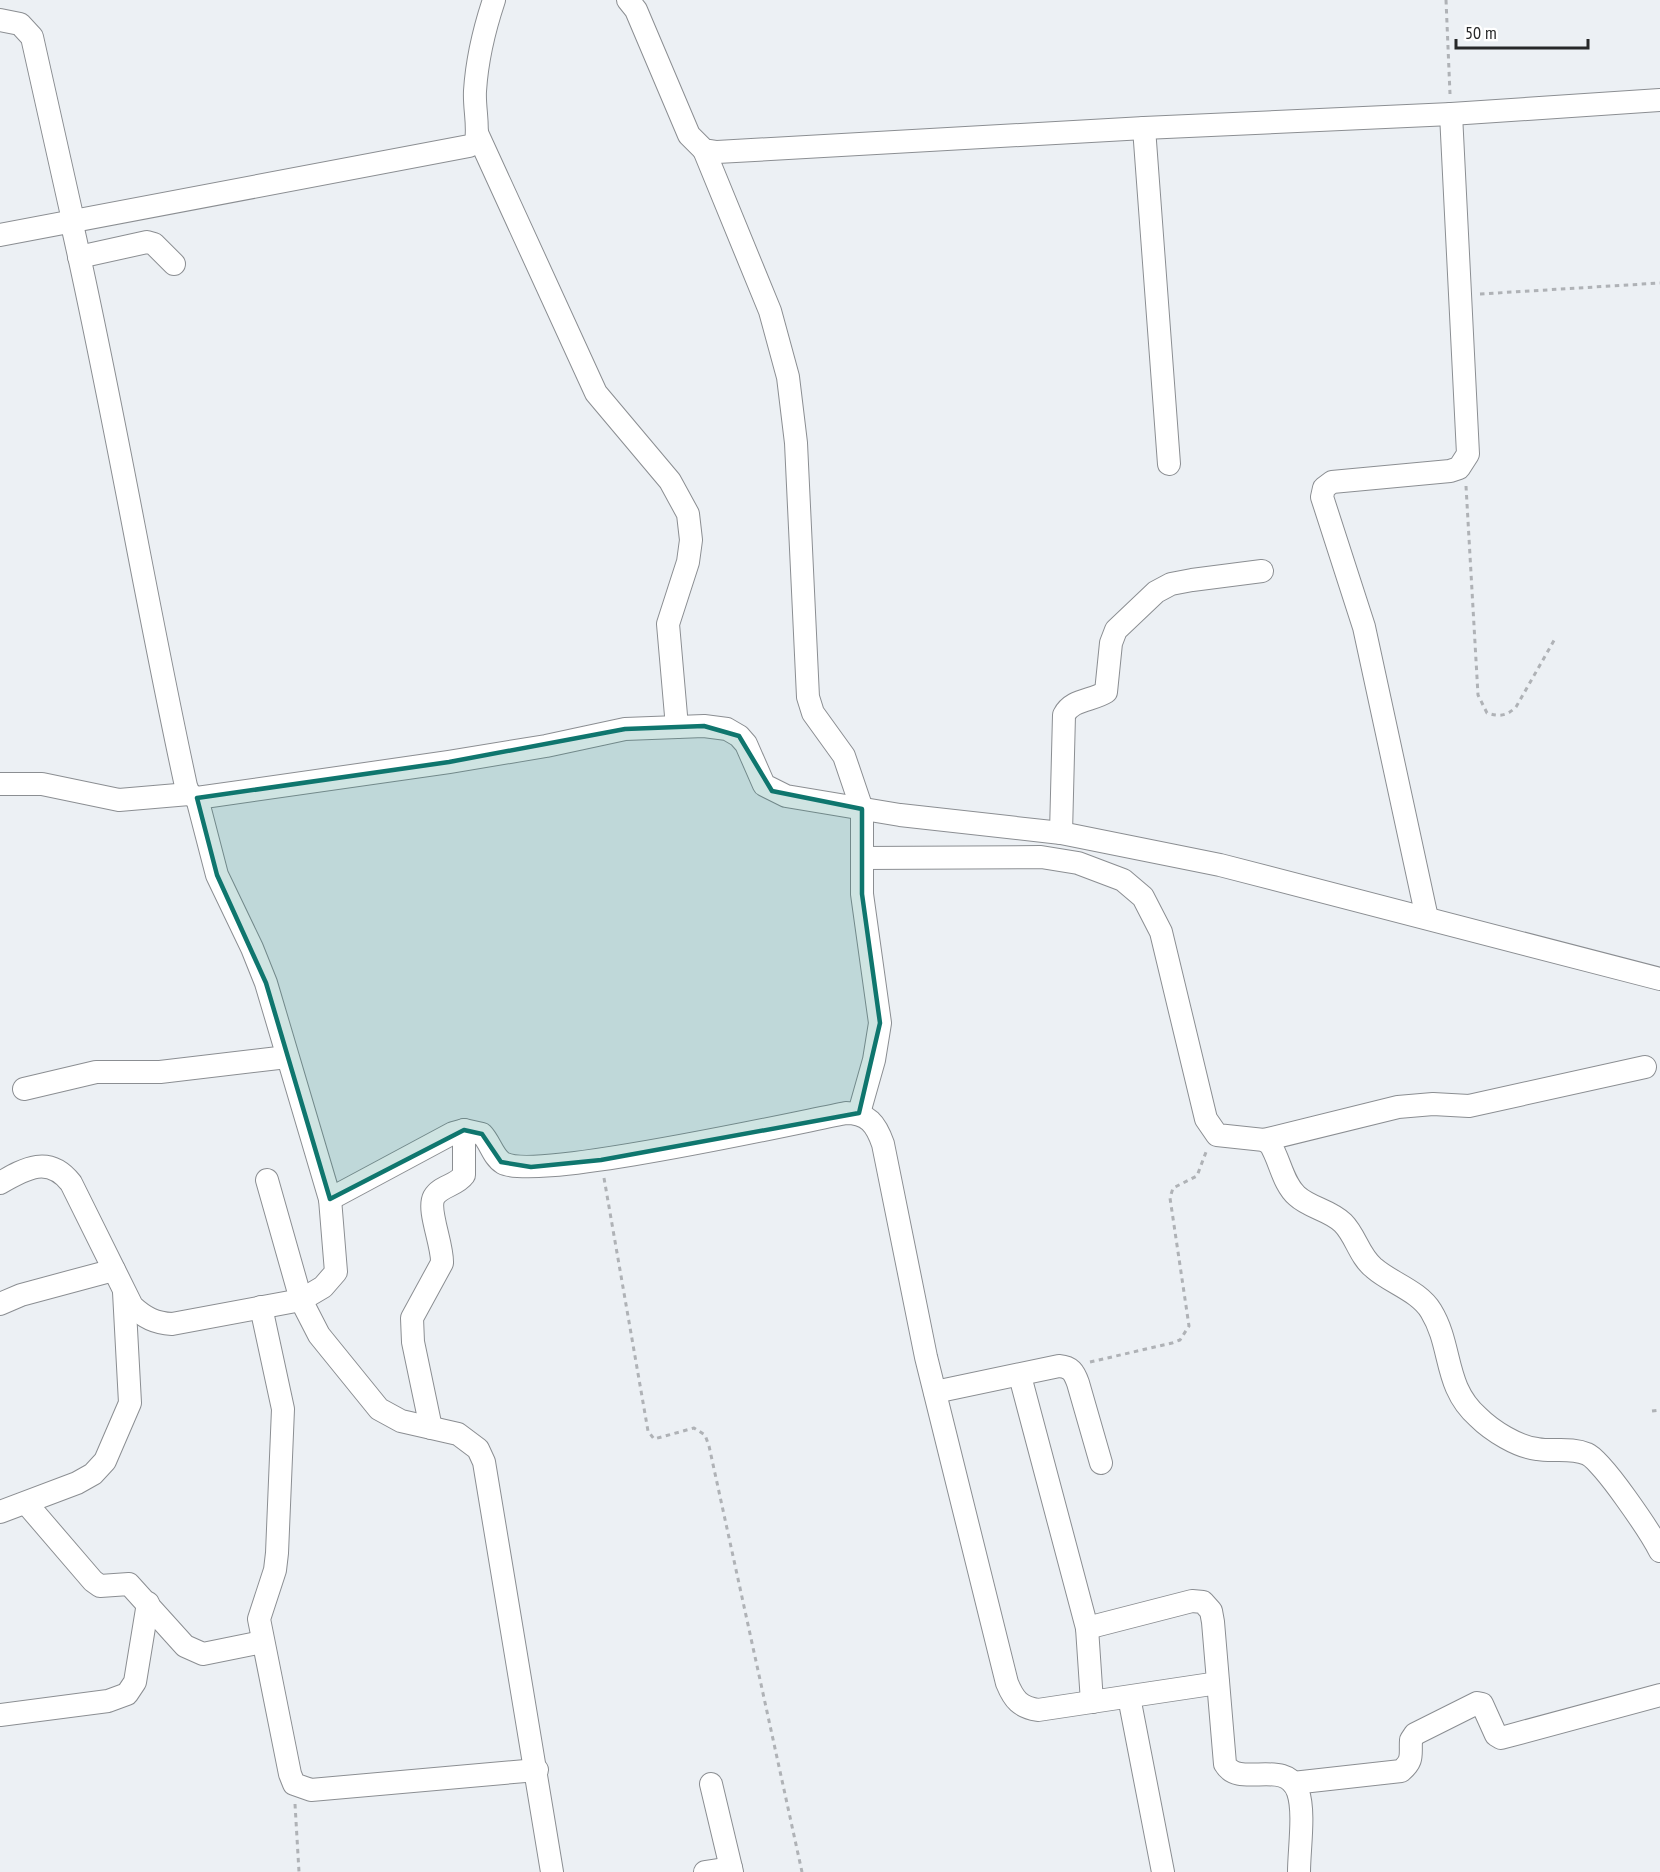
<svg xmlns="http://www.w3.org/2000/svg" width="1660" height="1872" font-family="'PT Sans Narrow',sans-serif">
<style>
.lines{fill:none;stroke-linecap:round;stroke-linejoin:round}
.minor-casing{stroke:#8b8e92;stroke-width:24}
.path{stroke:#afb2b6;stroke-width:3;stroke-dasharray:4.5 4.5;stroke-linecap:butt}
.minor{stroke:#fff;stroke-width:22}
.marked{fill:#0f766e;fill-opacity:0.2;stroke:#0f766e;stroke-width:4.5;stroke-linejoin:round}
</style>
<rect width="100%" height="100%" fill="#ecf0f4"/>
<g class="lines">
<defs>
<g id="minor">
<polyline points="628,0 636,10 689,135 704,150 717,152 1144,128 1451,114 1660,100"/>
<polyline points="0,20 20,24 32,37 73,220"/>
<polyline points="1144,128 1169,464"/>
<polyline points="477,133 596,393 670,481 688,514 691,540 688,562 668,624 677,727"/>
<polyline points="704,150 770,311 788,377 796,443 808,697 813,713 844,756 862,809 862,894 880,1023 874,1060 859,1113"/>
<path d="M71 220C114 408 145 598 186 786L189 794 197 798 449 762 546 746 625 729 704 726 727 729 739 736 746 744 764 785 786 796 900 815 1061 833 1220 865 1660 979"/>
<path d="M0 235 469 146 476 142C479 125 474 108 475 91 477 59 484 30 494 0"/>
<polyline points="79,257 147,242 154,244 174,264"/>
<polyline points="0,784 42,784 119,800 189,794"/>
<path d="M197 798 217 875 252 948 266 983 330 1199 453 1133 464 1130 482 1134C490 1142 493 1157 503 1163 536 1181 794 1123 846 1113 868 1113 876 1124 883 1144L926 1357 1007 1683C1014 1700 1020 1707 1038 1710L1218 1683"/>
<path d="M1061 833 1064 715C1072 699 1092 701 1106 692L1111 643 1116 630 1156 592 1171 584 1192 580 1262 571"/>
<path d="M862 858 1041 857 1078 863 1123 880 1143 897 1161 932 1206 1119 1217 1135 1264 1140 1270 1144C1280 1160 1283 1184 1297 1196 1310 1208 1330 1210 1343 1223 1356 1236 1359 1256 1374 1268 1391 1283 1419 1291 1431 1311 1453 1347 1443 1386 1478 1417 1492 1431 1518 1447 1537 1449 1553 1452 1571 1447 1587 1454 1602 1460 1651 1533 1660 1551"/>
<polyline points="1427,918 1364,627 1322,497 1324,488 1332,482 1450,471 1459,468 1468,454 1451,114"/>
<polyline points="24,1089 96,1072 160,1072 287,1057"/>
<polyline points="1264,1140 1398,1107 1433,1104 1469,1106 1645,1067"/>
<polyline points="267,1180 301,1300 319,1335 379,1409 401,1421 458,1434 478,1449 484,1462 552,1872"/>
<path d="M0 1183C26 1168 49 1155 71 1183L132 1306C145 1318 155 1323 172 1324L301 1300 323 1287 336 1272 330 1199"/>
<polyline points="0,1304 21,1295 114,1270"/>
<polyline points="261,1307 283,1409 277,1553 275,1570 259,1619 290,1774 294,1784 311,1790 537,1770"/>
<polyline points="1020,1376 1087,1628 1092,1702"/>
<path d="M935 1392 1059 1366C1071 1367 1074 1372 1078 1383L1101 1463"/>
<path d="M431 1428 413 1342 412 1318 442 1263C443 1245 427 1210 434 1197 440 1186 456 1186 464 1175V1130"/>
<polyline points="26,1503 93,1581 100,1586 129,1584 185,1646 203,1654 262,1642"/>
<polyline points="0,1512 77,1483 93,1474 105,1461 130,1403 124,1292"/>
<path d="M1087 1628 1192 1601 1203 1602 1211 1611 1213 1622 1225 1764C1239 1789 1286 1757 1298 1792 1305 1812 1299 1850 1299 1872"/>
<polyline points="1129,1697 1163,1872"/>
<polyline points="0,1715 108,1701 127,1694 135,1682 148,1603"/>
<path d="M1293 1783 1401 1771C1414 1760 1410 1755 1411 1740L1415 1734 1477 1703 1482 1704 1496 1735 1501 1738 1660 1695"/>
<polyline points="711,1784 732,1872"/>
<polyline points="705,1872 731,1868"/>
</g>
</defs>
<!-- minor casing -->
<use href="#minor" class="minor-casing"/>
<!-- path -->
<g class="path">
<polyline points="1446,0 1450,94"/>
<polyline points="1480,294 1660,283"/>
<path d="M1466 486 1478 695 1487 713C1499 717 1507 716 1516 707L1556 637"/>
<polyline points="604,1178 648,1431 654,1439 694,1428 705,1435 709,1446 802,1872"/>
<polyline points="1090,1362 1172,1343 1180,1340 1189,1326 1170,1198 1173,1188 1197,1176 1206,1152"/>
<polyline points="1652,1411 1660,1410"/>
<polyline points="295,1804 299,1872"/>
</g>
<!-- minor -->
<use href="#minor" class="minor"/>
</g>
<!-- marked area -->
<path class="marked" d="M704 726 739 736 772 791 862 809V894L880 1023 859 1113 601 1160 531 1167 501 1162 482 1134 464 1130 330 1199 266 983 217 875 197 798 449 762 625 729Z"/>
<!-- scale -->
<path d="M1456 39v9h132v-9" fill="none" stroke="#272829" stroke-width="3"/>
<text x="1465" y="39" font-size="18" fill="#272829" stroke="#ffffff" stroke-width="4.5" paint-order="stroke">50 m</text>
</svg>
